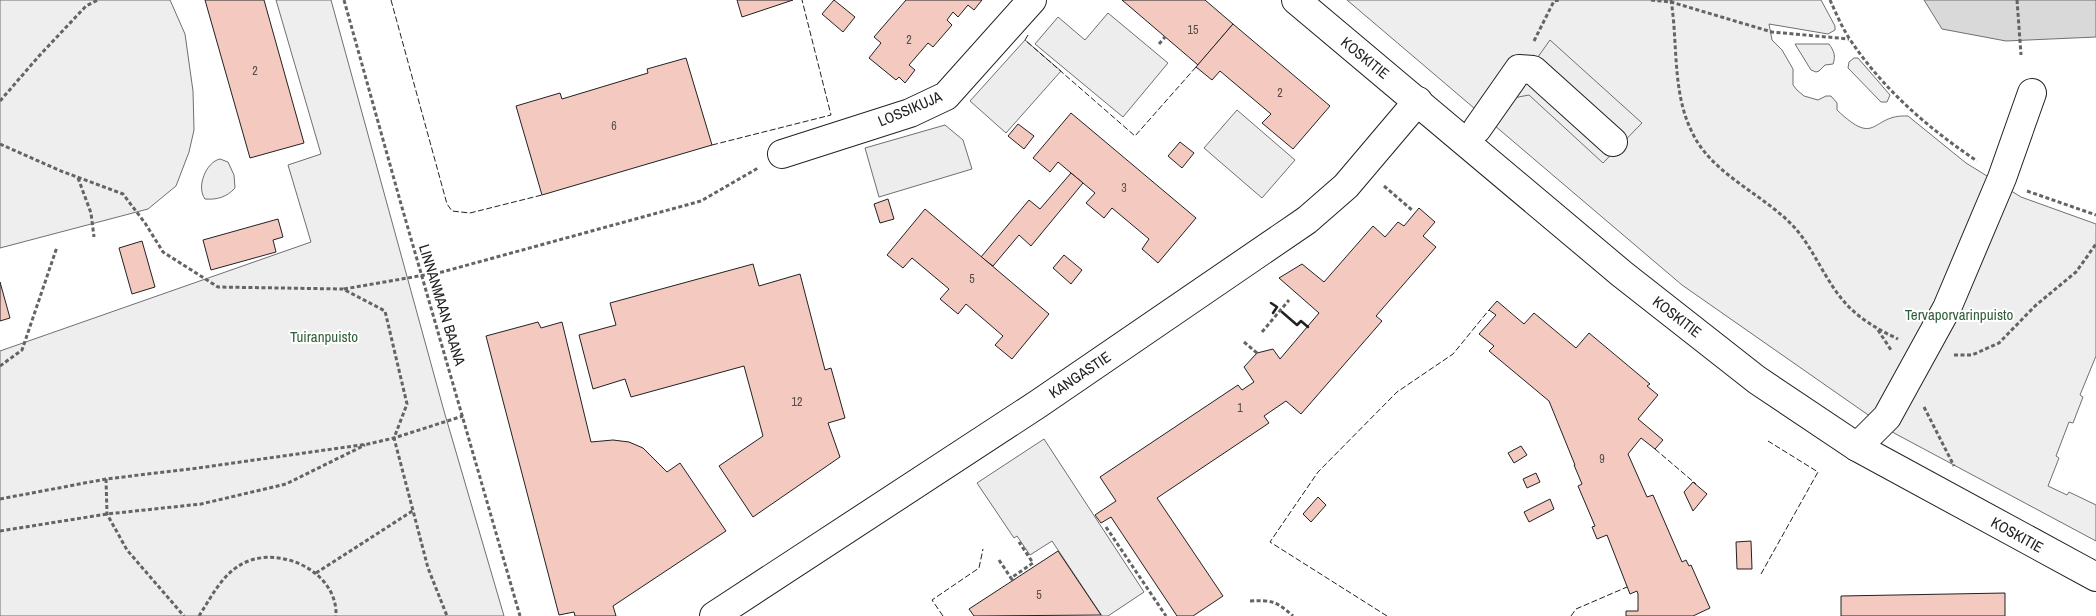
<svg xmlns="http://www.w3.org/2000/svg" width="2096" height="616" font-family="'Archivo Narrow',sans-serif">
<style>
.green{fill:#eee;stroke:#6f6f6f}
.parking{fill:#ededed;stroke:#6f6f6f}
.water{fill:#d9d9d9;stroke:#6f6f6f}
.building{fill:#f3c9c0;stroke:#222}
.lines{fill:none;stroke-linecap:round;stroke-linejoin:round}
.minor-casing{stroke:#222;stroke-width:30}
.path{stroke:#646464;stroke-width:3;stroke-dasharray:4 2.5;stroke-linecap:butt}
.minor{stroke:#fff;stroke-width:28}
.fence{stroke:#222;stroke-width:1;stroke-dasharray:6 2.5;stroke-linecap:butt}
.wall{stroke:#222;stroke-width:2.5}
.labels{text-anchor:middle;stroke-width:4;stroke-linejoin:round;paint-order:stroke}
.number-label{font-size:12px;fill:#564c4a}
.street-label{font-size:15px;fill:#222;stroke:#fff}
.park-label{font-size:15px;fill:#2f5e38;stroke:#fff}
</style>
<rect width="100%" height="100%" fill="#fff"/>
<!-- green -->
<g class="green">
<polygon points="0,0 170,0 185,34 193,91 194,130 189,152 176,186 148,209 0,248"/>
<polygon points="276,0 331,0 444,411 504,616 0,616 0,351 311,242 288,165 321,154"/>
<path d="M1347 0H1821L1835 26V30L1828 34 1769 24 1772 40 1782 50 1793 69V85L1797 90 1804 96 1818 100 1826 96H1831L1837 103V110C1878 149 1870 114 1908 116L1966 163 2021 197 2096 224V356L2080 395 2083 397 2073 423 2069 422 2056 456 2059 458 2048 486 2067 495 2069 492 2096 505V541L1894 433 1682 285Z"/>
<path d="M1795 44H1829C1834 51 1836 56 1833 64L1825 65 1819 71 1816 72 1811 70Z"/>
<polygon points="1854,58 1858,58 1890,95 1887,102 1881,102 1848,68 1849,62"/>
<path d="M220 159 228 162 234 175 235 188C227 197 217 200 205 199 196 187 206 162 220 159Z"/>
</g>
<!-- parking -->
<g class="parking">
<polygon points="1108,13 1168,63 1123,117 1035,44 1058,17 1085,40"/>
<polygon points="1025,40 1061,71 1006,133 970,101"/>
<polygon points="1550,40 1642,123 1603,163 1529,95 1508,99"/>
<polygon points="1237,110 1295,160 1262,198 1204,148"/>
<polygon points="945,125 963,140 972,169 879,197 865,148"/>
<polygon points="1044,439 1144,592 1108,616 1102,616 1052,541 1030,555 1017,536 1014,538 977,483"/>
</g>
<!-- water -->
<polygon class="water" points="1924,0 2096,0 2096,37 2006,41 1942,29"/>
<!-- building -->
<g class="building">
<polygon points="205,0 264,0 304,143 250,158"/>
<polygon points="737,0 793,0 742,17"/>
<polygon points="834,0 855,17 843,32 822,14"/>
<polygon points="906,0 982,0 974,10 968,5 958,17 953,12 947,20 952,25 933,47 928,43 909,65 915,70 905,83 899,77 896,80 869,58 881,43 874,37"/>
<polygon points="1122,0 1205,0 1233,24 1198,65"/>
<polygon points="1233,24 1330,106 1293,149 1262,123 1271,114 1220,71 1212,80 1196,67"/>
<polygon points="686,58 712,145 542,195 516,106 560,93 562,99 648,73 647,69"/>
<polygon points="1071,113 1196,218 1158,263 1142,249 1149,239 1112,208 1104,218 1086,203 1095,193 1071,173 1058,162 1050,172 1033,158"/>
<polygon points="1018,124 1034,136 1024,149 1008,136"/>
<polygon points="1180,142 1194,153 1182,168 1168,156"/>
<polygon points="1071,173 1083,183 1031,246 1019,235 993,266 981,257 1029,200 1040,209"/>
<polygon points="888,199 894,219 880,223 874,204"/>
<polygon points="1419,208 1435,222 1423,236 1436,247 1376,316 1382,321 1301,414 1286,401 1264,416 1269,423 1157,498 1223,596 1193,616 1177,616 1111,517 1101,523 1095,515 1116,501 1100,477 1238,385 1242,390 1254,382 1244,367 1257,353 1273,349 1280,359 1319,313 1279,278 1302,264 1324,282 1373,226 1385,237 1398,222 1404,226"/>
<polygon points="925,209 1049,314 1012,359 995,345 1003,336 966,304 958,314 940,299 949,289 912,258 903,268 887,255"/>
<polygon points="278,219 283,237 273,240 276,252 211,270 203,240"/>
<polygon points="142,241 155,287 132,294 119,248"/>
<polygon points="1064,255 1082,270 1071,284 1053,268"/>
<polygon points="753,264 759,286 800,274 825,370 831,368 845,418 828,423 840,457 753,517 719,466 763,436 744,366 631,397 625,379 593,389 579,335 616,325 610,303"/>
<polygon points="0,282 10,318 0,321"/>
<polygon points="1497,301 1524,324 1534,313 1576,348 1589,333 1650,384 1647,386 1658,395 1638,419 1663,440 1655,449 1641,438 1628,454 1647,497 1653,495 1682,562 1686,560 1689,566 1691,565 1710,608 1693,616 1626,616 1626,611 1638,611 1638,594 1637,591 1630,594 1607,535 1597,539 1592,527 1595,526 1578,486 1582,484 1574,465 1575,465 1549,401 1489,351 1494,346 1479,334 1496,315 1489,310"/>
<polygon points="538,322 541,328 562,322 591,442 613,440 629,442 643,448 667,472 680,463 726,531 613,606 616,616 575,616 574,612 559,615 486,336"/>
<polygon points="1521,446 1527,455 1514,463 1508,453"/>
<polygon points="1536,473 1540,482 1527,488 1523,479"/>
<polygon points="1693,482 1707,494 1693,511 1684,492"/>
<polygon points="1318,497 1326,505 1311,522 1303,514"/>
<polygon points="1550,499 1554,509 1529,522 1524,512"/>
<polygon points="1751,541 1752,569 1737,569 1736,542"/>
<polygon points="1058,551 1101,615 974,616 969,609"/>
<polygon points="2005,593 2005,616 1841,616 1841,596"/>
</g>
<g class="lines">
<defs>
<g id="minor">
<polyline points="1296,0 1622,274 1757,380 1857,447 2096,577"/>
<polyline points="1477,129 1519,69 1533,70 1613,142"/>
<polyline points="782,154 910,113 946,96 1032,0"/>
<polyline points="1857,447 1887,417 1947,308 2002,178 2032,93"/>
<polyline points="714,616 1038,404 1307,220 1346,186 1418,101"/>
</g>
</defs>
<!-- minor casing -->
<use href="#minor" class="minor-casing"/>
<!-- path -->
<g class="path">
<polyline points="344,0 401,204 520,616"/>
<polyline points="1651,0 1671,2 1772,32 1849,39"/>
<path d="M1671 0C1678 43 1672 90 1691 130 1711 175 1763 193 1795 228 1816 252 1827 286 1851 309 1865 322 1881 331 1898 339"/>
<path d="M1830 0C1836 13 1842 28 1851 41 1884 90 1928 128 1977 161"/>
<polyline points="2017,0 2021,55"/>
<polyline points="1534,41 1554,1 1560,0"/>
<polyline points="1159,44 1165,37"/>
<polyline points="0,101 39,56 86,6 98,0"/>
<polyline points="0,144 61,171 123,194 145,223 163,252 218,287 343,289 385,311 407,404 394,438 428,568 447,616"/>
<polyline points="78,178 91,213 94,237"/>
<polyline points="1384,186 1412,210"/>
<polyline points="2027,191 2096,215"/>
<polyline points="344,289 442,272 701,201 758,168"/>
<polyline points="1878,330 1891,350"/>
<polyline points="1262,332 1289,300"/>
<polyline points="1244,342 1257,353"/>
<polyline points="1954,355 1972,355 1999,343 2035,306 2076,272 2096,244"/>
<polyline points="0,366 22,350 57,247"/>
<polyline points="1924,407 1954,466"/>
<polyline points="106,479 107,514 127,550 184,616"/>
<polyline points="0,499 106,479 198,468 368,444 394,438 463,416"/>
<polyline points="1106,527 1166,616"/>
<polyline points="0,531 107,514 201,504 286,484 365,445"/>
<polyline points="999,560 1011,578"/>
<polyline points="316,573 414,510"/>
<polyline points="1013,581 1011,578 1033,563 1019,542"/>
<path d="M1250 601C1272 600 1276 601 1293 616"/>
<path d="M199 616C212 596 223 572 246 562 283 546 338 573 336 616"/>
</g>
<!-- minor -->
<use href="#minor" class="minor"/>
<!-- fence -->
<g class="fence">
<polyline points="391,0 447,204 452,211 470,213 542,195"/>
<polyline points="1028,35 1025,40 1135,136 1196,67"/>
<polyline points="712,145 831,115 802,0"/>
<polyline points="1655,449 1696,484"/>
<polyline points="1761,574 1818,472 1768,441"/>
<polyline points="943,616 932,600 979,568 983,549"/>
<polyline points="1387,616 1270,542 1318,472 1397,392 1453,354 1489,310"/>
<polyline points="1571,616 1576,609 1627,587"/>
</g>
<!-- wall -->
<g class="wall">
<polyline points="1271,303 1277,307 1273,313"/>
<polyline points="1282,312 1297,325 1301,321 1308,327"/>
</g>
</g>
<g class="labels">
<!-- number labels -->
<g class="number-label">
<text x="1193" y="34">15</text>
<text x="909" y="44">2</text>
<text x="255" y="75">2</text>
<text x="1280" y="97">2</text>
<text x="614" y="130">6</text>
<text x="1124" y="192">3</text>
<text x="972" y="283">5</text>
<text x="797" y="406">12</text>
<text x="1240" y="412">1</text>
<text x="1602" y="463">9</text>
<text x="1039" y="599">5</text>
</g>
<!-- street labels -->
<g class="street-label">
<text transform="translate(1365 58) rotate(39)" y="5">KOSKITIE</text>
<text transform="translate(910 109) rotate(-23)" y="5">LOSSIKUJA</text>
<text transform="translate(442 305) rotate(73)" y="5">LINNANMAAN BAANA</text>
<text transform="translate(1677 317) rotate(38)" y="5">KOSKITIE</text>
<text transform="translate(1080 375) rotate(-34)" y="5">KANGASTIE</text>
<text transform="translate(2017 535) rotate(29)" y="5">KOSKITIE</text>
</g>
<!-- park labels -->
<g class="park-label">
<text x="1959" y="320">Tervaporvarinpuisto</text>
<text x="324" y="342">Tuiranpuisto</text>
</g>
</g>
</svg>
